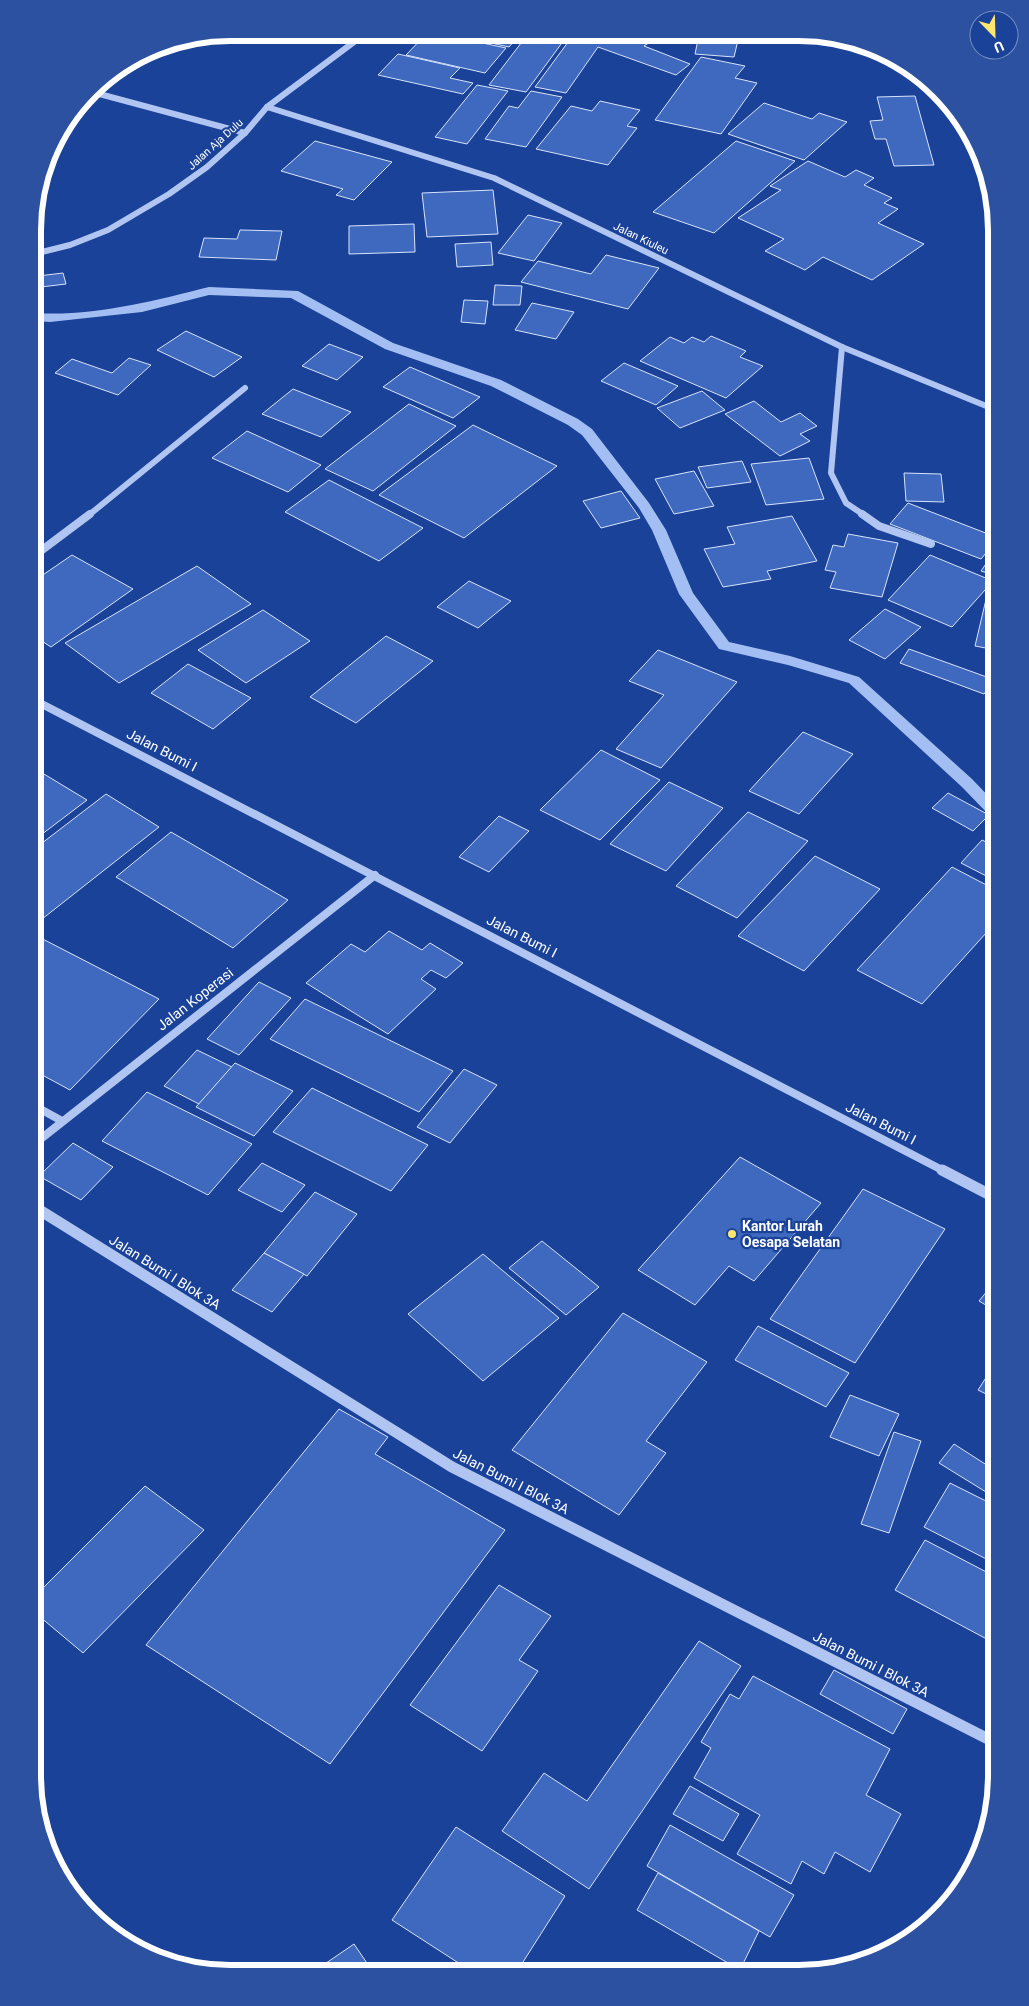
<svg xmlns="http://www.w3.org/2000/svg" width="1029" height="2006" font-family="Roboto,sans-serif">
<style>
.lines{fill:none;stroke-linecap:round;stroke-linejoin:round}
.stream{fill:#a3bef3;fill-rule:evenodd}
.building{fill:#3e69be;stroke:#d7e3fb}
.minor-far2{stroke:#b0c5f1;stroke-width:6}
.minor-far1{stroke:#b0c5f1;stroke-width:8}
.minor{stroke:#b0c5f1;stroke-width:11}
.poi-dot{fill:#ffe76f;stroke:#1a4299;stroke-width:2}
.labels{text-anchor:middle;stroke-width:4.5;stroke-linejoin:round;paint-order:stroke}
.far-street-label{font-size:11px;fill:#fff;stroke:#1a4299}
.street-label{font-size:14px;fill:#fff;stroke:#1a4299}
.poi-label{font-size:14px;font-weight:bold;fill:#fff;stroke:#1a4299;text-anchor:start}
.rim{fill:none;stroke:#fff;stroke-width:6}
</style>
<rect width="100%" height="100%" fill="#1a4299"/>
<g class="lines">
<!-- stream -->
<path class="stream" d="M209 287 298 291 393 343 501 380 578 419 592 429 649 503 666 530 693 593 729 642 790 656 859 677 972 779 996 804V818L991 817 962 787 849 683 788 665 719 649 679 594 652 530 639 508 582 435 568 425 491 386 385 349 291 298 209 295 142 312 50 322 34 321V313C91 317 154 301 209 287Z"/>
</g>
<!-- building -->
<g class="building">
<polygon points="308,33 339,33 332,39"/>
<polygon points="426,34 440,34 506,48 485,73 406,55"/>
<polygon points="451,34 520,34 509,47"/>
<polygon points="528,34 661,35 644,46 690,64 676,75 598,47 566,93 535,87 571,38 567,36 526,92 489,85"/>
<polygon points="699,35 739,36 734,57 695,54"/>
<polygon points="398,54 460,68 450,78 473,83 463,94 378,75"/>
<polygon points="701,57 745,66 735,78 757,83 721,134 655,120"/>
<polygon points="477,85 508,91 467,144 435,137"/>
<polygon points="531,91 562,97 526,147 485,139 509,106 518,108"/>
<polygon points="915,96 934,165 894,166 886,139 875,139 870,121 883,120 877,97"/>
<polygon points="600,101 640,110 627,126 637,128 608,165 536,149 571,106 592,111"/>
<polygon points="764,103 812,119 819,113 847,122 804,160 728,134"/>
<polygon points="315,141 392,162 354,200 336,195 343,189 281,171"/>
<polygon points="736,141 795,161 714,233 653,212"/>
<polygon points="808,161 845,177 856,170 874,178 864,185 892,198 884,203 898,209 878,223 924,244 872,280 823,257 805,270 765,251 784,239 738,218 781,190 770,186"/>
<polygon points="493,190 498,234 427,237 422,193"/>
<polygon points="528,215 562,223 534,261 498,253"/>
<polygon points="414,224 415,252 349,254 349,226"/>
<polygon points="240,230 282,231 276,260 199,257 204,238 237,239"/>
<polygon points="491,242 493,265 457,267 455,244"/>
<polygon points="606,255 659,268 628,309 521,282 538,261 591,274"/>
<polygon points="37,272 38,276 63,273 66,284 41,287 42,299 34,300 34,273"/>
<polygon points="495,285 522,286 520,305 493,305"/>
<polygon points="464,300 488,301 485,324 461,322"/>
<polygon points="532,303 574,312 556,339 515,330"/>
<polygon points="186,331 242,357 214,377 157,350"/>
<polygon points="711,336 746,351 740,357 763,366 726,398 640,361 670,337 684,343 692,337 704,342"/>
<polygon points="329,344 363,357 337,380 302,366"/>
<polygon points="129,358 151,365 118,395 55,373 72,359 112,373"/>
<polygon points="624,363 678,386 656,405 601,381"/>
<polygon points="410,367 480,397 453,418 383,387"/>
<polygon points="293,389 351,412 321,437 262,414"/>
<polygon points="702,391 725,410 680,428 657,408"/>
<polygon points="754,401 781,422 800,413 817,426 800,434 810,441 780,456 725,414"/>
<polygon points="409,404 456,426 373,491 325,469"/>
<polygon points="473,425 557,466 464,538 379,495"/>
<polygon points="247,431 321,465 288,492 212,458"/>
<polygon points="809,458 824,499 766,505 751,464"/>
<polygon points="742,461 751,482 707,488 698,467"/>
<polygon points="694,471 714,506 674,514 655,479"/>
<polygon points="904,473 941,474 944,502 906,501"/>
<polygon points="996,473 996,505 989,504"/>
<polygon points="329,480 423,528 379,561 285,512"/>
<polygon points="621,491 640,518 601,528 583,501"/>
<polygon points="908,503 996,537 996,541 981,559 890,524"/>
<polygon points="792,516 817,561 767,571 771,579 723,587 704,549 735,544 727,527"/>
<polygon points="848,534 898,543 882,597 830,588 836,572 825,570 833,545 844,547"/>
<polygon points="996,549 996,576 981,571"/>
<polygon points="72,555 133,589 51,647 34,636 34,581"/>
<polygon points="930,555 993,581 952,627 888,600"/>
<polygon points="197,566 251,604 119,683 65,643"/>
<polygon points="469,581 511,601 478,628 437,607"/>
<polygon points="988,591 996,593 996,650 975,646"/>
<polygon points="885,609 921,627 885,659 849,640"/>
<polygon points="263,610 310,641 246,683 198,650"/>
<polygon points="386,636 433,661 356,723 310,697"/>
<polygon points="909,649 995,680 984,694 900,663"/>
<polygon points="658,650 737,682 661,768 616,749 664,695 629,681"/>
<polygon points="188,664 251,698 213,729 151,693"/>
<polygon points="803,732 853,754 799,814 749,791"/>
<polygon points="601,750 660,780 600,840 540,810"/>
<polygon points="34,768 87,800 33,841"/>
<polygon points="669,782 723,808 666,871 610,844"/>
<polygon points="948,793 989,815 973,831 932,808"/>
<polygon points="106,794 159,827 37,923 33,921 33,850"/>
<polygon points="748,812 808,841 737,918 676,886"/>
<polygon points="499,816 529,831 489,872 459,857"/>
<polygon points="171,832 288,900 233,948 116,877"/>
<polygon points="982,840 996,847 996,881 961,863"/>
<polygon points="815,856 880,889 804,971 738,936"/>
<polygon points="952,867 996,890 996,922 922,1004 857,970"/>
<polygon points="389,931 422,950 430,943 463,963 446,978 431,970 421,979 436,989 388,1034 306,983 351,944 365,952"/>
<polygon points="33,934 159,999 70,1090 33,1070"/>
<polygon points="259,982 291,998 239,1055 207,1039"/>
<polygon points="305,999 453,1071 419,1112 270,1039"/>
<polygon points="197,1050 232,1067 199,1104 164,1086"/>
<polygon points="235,1063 293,1091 254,1136 196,1107"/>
<polygon points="464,1069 497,1085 450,1143 417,1127"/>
<polygon points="312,1088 428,1145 391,1191 273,1132"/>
<polygon points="147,1092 252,1144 208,1195 102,1141"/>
<polygon points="73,1143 113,1167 81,1200 39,1176"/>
<polygon points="740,1157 821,1203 754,1281 729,1266 695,1305 638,1270"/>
<polygon points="262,1163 305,1185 282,1212 238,1190"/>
<polygon points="863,1189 945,1229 855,1363 770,1319"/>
<polygon points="315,1192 357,1214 307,1276 264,1253"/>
<polygon points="542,1241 599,1287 566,1315 509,1268"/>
<polygon points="264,1253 304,1274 272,1312 232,1290"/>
<polygon points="483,1254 559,1318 483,1381 408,1314"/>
<polygon points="996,1280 996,1311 979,1301"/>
<polygon points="623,1313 707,1362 646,1441 666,1453 619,1515 512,1450"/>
<polygon points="758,1326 849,1373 826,1407 735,1360"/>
<polygon points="996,1362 996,1399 978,1390"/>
<polygon points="850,1395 899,1414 879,1456 830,1437"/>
<polygon points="339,1409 388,1437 375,1454 505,1530 330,1764 146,1645"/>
<polygon points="894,1432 921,1441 889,1533 861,1524"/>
<polygon points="954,1444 996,1471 996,1479 986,1492 939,1463"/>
<polygon points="950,1483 996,1506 996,1564 924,1527"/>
<polygon points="145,1486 204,1530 83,1653 33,1611 33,1598"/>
<polygon points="925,1540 996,1577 996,1644 895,1590"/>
<polygon points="499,1585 551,1616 519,1660 538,1671 482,1751 410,1705"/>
<polygon points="699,1641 741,1666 589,1889 502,1831 544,1773 587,1801"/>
<polygon points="834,1670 907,1709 893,1734 820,1694"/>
<polygon points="753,1676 890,1749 866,1795 901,1814 870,1872 835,1852 824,1874 802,1861 791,1884 737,1854 760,1815 694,1778 711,1748 701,1742 730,1694 739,1699"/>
<polygon points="690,1786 739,1814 723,1841 673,1814"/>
<polygon points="670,1825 794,1895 770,1937 647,1866"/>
<polygon points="456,1827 565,1896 516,1973 474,1973 392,1920"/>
<polygon points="658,1873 759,1931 740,1970 637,1910"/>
<polygon points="354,1944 373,1972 313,1972"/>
</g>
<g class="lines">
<!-- minor-far2 -->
<g class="minor-far2">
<polyline points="92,92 245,133"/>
<polyline points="267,107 494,178 842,347 996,410"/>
<polyline points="34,254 70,245 108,230 169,194 207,167 245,133 267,107 366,33"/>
<polyline points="842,347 831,473 846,503 864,515"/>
<polyline points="89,515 245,388"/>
</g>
<!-- minor-far1 -->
<g class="minor-far1">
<polyline points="862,514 879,526 931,544"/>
<polyline points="34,556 90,514"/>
<polyline points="34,700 944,1171"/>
<polyline points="33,1105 62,1121"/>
<polyline points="33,1145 375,875"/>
</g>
<!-- minor -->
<g class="minor">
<polyline points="942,1170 996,1198"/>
<polyline points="33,1206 452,1467 996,1743"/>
</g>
</g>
<!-- markers -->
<circle class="poi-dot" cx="732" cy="1234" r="5"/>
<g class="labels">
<!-- far-street labels -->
<g class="far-street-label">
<text transform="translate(215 144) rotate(-42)" y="4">Jalan Aja Dulu</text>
<text transform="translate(641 238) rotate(26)" y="4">Jalan Kiuleu</text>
</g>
<!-- street labels -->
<g class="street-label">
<text transform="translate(162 750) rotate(27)" y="5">Jalan Bumi I</text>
<text transform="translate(522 936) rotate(27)" y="5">Jalan Bumi I</text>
<text transform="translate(195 999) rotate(-38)" y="5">Jalan Koperasi</text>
<text transform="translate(881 1123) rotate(27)" y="5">Jalan Bumi I</text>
<text transform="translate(165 1272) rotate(32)" y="5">Jalan Bumi I Blok 3A</text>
<text transform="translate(511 1481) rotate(27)" y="5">Jalan Bumi I Blok 3A</text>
<text transform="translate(871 1664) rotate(27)" y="5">Jalan Bumi I Blok 3A</text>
</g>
<!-- poi labels -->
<g class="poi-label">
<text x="742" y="1231">Kantor Lurah<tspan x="742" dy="16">Oesapa Selatan</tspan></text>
</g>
</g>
<!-- crop -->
<path d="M0 0H1029V2006H0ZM230 41H799A189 189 0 0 1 988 230V1776A189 189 0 0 1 799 1965H230A189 189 0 0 1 41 1776V230A189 189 0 0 1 230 41Z" fill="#2c51a1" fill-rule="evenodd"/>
<path class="rim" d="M230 41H799A189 189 0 0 1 988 230V1776A189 189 0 0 1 799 1965H230A189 189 0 0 1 41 1776V230A189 189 0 0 1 230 41Z"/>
<!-- north arrow -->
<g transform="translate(994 35) rotate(157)"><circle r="24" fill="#1a4299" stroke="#768ec2"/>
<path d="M0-4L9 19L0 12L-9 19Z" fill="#ffe76f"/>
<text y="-8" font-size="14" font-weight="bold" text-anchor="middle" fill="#ffffff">U</text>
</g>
</svg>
